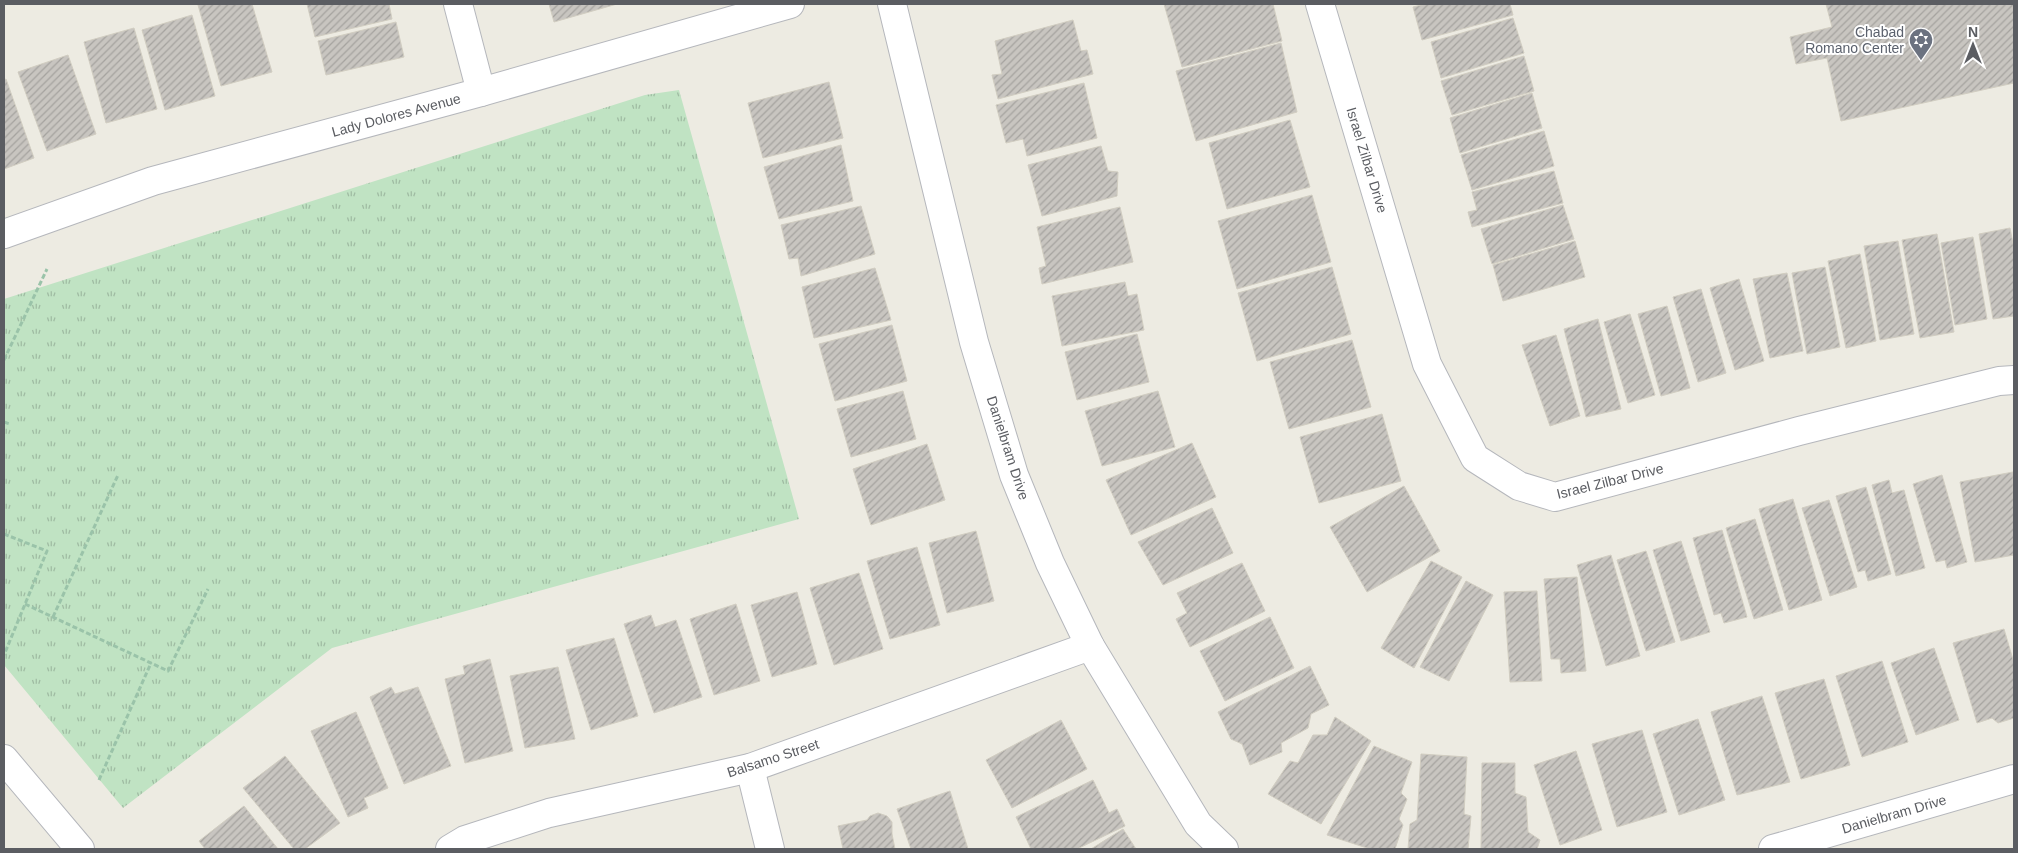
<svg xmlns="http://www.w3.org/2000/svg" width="2018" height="853" font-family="Helvetica,sans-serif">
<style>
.park{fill:url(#park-tufts)}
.building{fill:url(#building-hatch);stroke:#d1cdc1}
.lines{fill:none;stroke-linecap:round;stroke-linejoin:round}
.street-casing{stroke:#b5b7bc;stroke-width:30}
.path{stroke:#9ac3a9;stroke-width:3;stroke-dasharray:5 2.5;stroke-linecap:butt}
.street{stroke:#fff;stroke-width:28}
.labels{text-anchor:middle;stroke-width:4;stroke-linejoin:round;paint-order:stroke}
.worship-label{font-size:14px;fill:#5b616d;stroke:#fff;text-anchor:end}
.street-label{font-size:14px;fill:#5b5d62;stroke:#fff}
</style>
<defs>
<pattern id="park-tufts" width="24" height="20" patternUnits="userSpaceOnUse" patternTransform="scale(1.25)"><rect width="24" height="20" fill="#c0e3c3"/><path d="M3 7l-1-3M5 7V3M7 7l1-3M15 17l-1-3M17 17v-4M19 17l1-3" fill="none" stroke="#9fbba2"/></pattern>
<pattern id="building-hatch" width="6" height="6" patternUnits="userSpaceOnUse" patternTransform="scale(1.25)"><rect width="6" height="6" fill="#c8c5c0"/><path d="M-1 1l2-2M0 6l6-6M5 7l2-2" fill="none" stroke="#a5a39f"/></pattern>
</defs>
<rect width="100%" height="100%" fill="#edebe2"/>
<!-- park -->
<polygon class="park" points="679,90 799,519 332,648 123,808 4,665 4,299 645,95"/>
<!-- building -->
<g class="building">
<polygon points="202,4 252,4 272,72 221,86 198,5"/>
<polygon points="307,4 389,4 392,19 315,37"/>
<polygon points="549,4 617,4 554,22"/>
<polygon points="1164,4 1273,4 1282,41 1182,67"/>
<polygon points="1425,4 1510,4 1513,15 1422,40 1413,7"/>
<polygon points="1826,4 2014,4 2014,83 1841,121 1827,58 1796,64 1790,37 1832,27"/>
<polygon points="192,15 215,96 165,110 142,30"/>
<polygon points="1513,18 1524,53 1441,78 1431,42"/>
<polygon points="1073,20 1081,51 1087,50 1093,74 998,99 992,75 1002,74 995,41"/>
<polygon points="396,22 404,57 326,75 318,41"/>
<polygon points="134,28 157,109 106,123 84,42"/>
<polygon points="1281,43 1297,112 1196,141 1176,71"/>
<polygon points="68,55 96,134 47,151 18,72"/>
<polygon points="1524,56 1534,91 1452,115 1441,81"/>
<polygon points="6,79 34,158 4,169 4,80"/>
<polygon points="829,82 843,138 763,158 748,103"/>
<polygon points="1084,83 1097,138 1027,156 1023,139 1006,143 996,105"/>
<polygon points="1532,93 1542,128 1460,153 1450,118"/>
<polygon points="1290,120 1310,187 1227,209 1209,143"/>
<polygon points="1544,131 1554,166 1472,190 1461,155"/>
<polygon points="841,145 853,201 779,219 764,167"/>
<polygon points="1101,146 1108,171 1118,172 1117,196 1042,216 1028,165"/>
<polygon points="1554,171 1563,203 1472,227 1468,212 1477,210 1472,192"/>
<polygon points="1312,195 1331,262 1237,289 1218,221"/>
<polygon points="1563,205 1574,239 1492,264 1481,229"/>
<polygon points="861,206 875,254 801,276 798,258 789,259 781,225"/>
<polygon points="1120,207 1133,262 1042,284 1039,268 1046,266 1037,227"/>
<polygon points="2010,228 2014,249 2014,316 1993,319 1979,234"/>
<polygon points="1937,234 1954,332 1920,338 1902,240"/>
<polygon points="1973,237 1987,319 1955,325 1941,243"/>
<polygon points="1575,241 1585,277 1503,301 1493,265"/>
<polygon points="1898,241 1914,334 1880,340 1864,246"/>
<polygon points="1860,254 1876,341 1846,348 1828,261"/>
<polygon points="1332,267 1351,334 1257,361 1238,293"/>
<polygon points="1825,267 1840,347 1807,354 1792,273"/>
<polygon points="875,268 891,320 814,338 802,287"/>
<polygon points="1787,273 1803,351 1770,358 1753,279"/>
<polygon points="1739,279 1764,361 1735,370 1710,288"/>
<polygon points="1125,282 1128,296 1137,294 1144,330 1062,346 1052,296"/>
<polygon points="1701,289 1726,373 1698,382 1673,297"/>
<polygon points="1667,306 1690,388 1661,396 1638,314"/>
<polygon points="1630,314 1655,395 1628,403 1604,322"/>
<polygon points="1598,319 1621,409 1586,417 1564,329"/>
<polygon points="892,325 907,381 835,401 819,344"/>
<polygon points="1137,334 1149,382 1077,400 1065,352"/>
<polygon points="1556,335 1580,416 1550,426 1522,345"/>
<polygon points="1352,340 1371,407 1289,429 1270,362"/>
<polygon points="903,391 916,439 851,457 837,409"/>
<polygon points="1158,391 1175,447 1102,466 1085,411"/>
<polygon points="1382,414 1401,481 1319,503 1300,437"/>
<polygon points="1192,443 1216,497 1131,535 1106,480"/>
<polygon points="927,444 945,500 871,525 853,469"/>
<polygon points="2013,472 2014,555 1975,562 1960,482"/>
<polygon points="1942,475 1967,562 1947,568 1945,560 1936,562 1913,484"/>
<polygon points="1889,480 1892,493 1904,490 1925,568 1896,576 1872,485"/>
<polygon points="1404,486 1440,551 1367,592 1330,527"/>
<polygon points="1866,487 1891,574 1868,581 1865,570 1858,572 1836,496"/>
<polygon points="1793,499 1822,600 1789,610 1759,509"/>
<polygon points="1829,500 1857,587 1830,596 1802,508"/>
<polygon points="1212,508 1233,553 1163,585 1138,542"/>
<polygon points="1755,519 1783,610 1754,619 1726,528"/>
<polygon points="1722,530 1747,617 1724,623 1721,613 1714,615 1693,538"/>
<polygon points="976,531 994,601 947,613 929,543"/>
<polygon points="1681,541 1710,632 1681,641 1653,550"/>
<polygon points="917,547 940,625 890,639 867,561"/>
<polygon points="1646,551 1675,642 1646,651 1617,560"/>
<polygon points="1611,555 1640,656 1606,666 1577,565"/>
<polygon points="1431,561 1462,577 1414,668 1381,648"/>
<polygon points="1242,563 1265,611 1190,647 1176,619 1187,613 1177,593"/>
<polygon points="859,573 883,649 834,665 810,588"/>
<polygon points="1577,577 1586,671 1561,673 1560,659 1551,659 1544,579"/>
<polygon points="1466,581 1493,595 1449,681 1420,667"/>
<polygon points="1537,591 1542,681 1510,682 1504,592"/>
<polygon points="797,592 817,664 772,677 751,605"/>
<polygon points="736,604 760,681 714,695 690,619"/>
<polygon points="651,615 655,627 676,620 702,697 654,713 624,624"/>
<polygon points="1270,617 1294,668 1225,701 1200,651"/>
<polygon points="2004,629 2014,663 2014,718 1998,723 1992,718 1977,723 1953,643"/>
<polygon points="614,638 638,716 591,730 566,650"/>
<polygon points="1934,648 1959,720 1916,735 1891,663"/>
<polygon points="490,659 513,751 465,763 445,679 465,674 463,666"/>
<polygon points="1882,661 1908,742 1862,757 1836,676"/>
<polygon points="1310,666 1329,705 1311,714 1308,728 1281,743 1282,752 1250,765 1242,744 1231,739 1218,712"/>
<polygon points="558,667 575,739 525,748 510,676"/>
<polygon points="1824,679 1850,765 1801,779 1775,693"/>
<polygon points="391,687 395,694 418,687 451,766 404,784 370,697"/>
<polygon points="1762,696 1790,782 1737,795 1711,712"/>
<polygon points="356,712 388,788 364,798 368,808 348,817 311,731"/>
<polygon points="1335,717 1371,741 1321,824 1268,794 1290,761 1298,763 1313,735 1327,735"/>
<polygon points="1698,719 1725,800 1679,815 1653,734"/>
<polygon points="1061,720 1087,769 1012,808 986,760"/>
<polygon points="1642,730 1667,812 1617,827 1592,744"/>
<polygon points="1374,746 1412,762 1401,793 1407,799 1399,819 1403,825 1395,849 1370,849 1327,835"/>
<polygon points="1576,751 1602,830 1560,845 1534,765"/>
<polygon points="1421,754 1467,757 1464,814 1471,816 1468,849 1408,849 1410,824 1417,820"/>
<polygon points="285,756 340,823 305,849 294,849 243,788"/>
<polygon points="1482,763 1515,763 1515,793 1526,797 1528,832 1540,840 1537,849 1481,849"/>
<polygon points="1093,780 1109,813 1117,809 1125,826 1077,849 1031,849 1016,817"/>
<polygon points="950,791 968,849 911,849 897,809"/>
<polygon points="244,806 278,849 205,849 199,841"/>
<polygon points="878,813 887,816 892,822 892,834 895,849 843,849 838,826 867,820 870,816"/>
<polygon points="1123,829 1136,849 1091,849"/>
</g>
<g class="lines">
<defs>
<g id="street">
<polyline points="458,4 481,92"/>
<polyline points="892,4 974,342 1014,475 1050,563 1090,646 1198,824 1224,849"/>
<polyline points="1320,4 1427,364 1475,458 1519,486 1555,497 1799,431 1999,381 2014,380"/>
<polyline points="4,234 153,181 481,92 790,4"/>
<polyline points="4,759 80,849"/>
<polyline points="750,768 770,849"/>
<polyline points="450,849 465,840 549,813 750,768 1090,646"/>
<polyline points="1773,849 2014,779"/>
</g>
</defs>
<!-- street casing -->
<use href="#street" class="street-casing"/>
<!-- path -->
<g class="path">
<polyline points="4,360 47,269"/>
<polyline points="4,422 10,424"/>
<polyline points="4,534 47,551 4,655"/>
<polyline points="25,604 168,671 208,589"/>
<polyline points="53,617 118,475"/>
<polyline points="99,780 151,663"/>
</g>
<!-- street -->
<use href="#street" class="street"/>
</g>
<!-- icons -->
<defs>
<symbol id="synagogue-pin" viewBox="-11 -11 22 30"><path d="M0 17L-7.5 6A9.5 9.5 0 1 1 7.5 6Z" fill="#6b7280" stroke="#fff"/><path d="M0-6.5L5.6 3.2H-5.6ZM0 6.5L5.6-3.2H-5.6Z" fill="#fff"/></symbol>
</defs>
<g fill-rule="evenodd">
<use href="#synagogue-pin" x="1907" y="26" width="28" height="38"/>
</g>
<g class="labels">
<!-- worship labels -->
<g class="worship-label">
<text x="1904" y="37">Chabad<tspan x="1904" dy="16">Romano Center</tspan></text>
</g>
<!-- street labels -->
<g class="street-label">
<text transform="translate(396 115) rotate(-15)" y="5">Lady Dolores Avenue</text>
<text transform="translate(1367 160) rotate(73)" y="5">Israel Zilbar Drive</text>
<text transform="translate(1008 448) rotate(72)" y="5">Danielbram Drive</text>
<text transform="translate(1610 481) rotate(-14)" y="5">Israel Zilbar Drive</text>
<text transform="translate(773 758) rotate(-18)" y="5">Balsamo Street</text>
<text transform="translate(1894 814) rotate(-16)" y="5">Danielbram Drive</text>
</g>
</g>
<!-- border -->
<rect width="2018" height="853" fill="none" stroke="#5b5d62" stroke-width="10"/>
<!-- north arrow -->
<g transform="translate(1973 45)" stroke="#ffffff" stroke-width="4" paint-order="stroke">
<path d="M0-4L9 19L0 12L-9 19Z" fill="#5b5d62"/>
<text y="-8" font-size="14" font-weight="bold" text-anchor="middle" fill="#5b5d62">N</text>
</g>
</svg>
